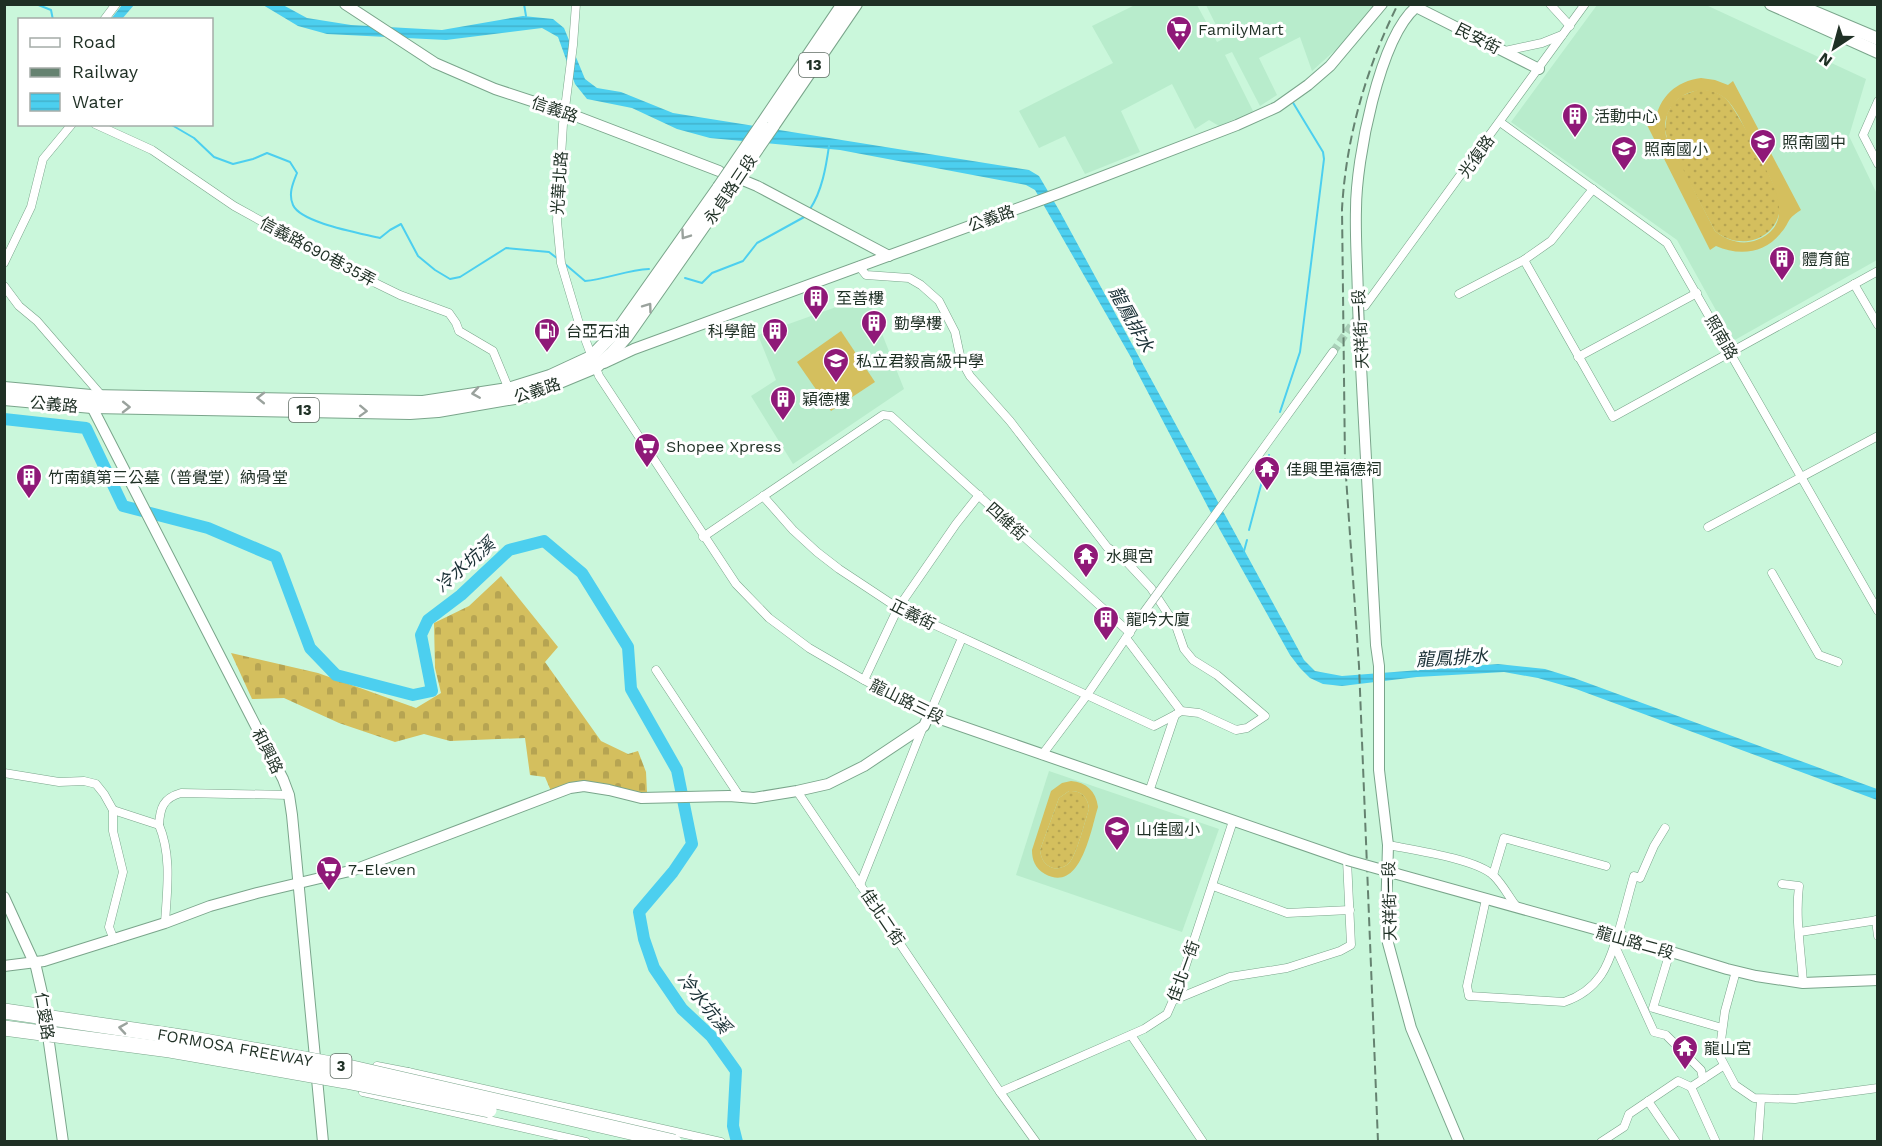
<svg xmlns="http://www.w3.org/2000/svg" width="1882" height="1146" font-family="'Work Sans','Noto Sans TC',sans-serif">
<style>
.built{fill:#b8eccc}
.grass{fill:url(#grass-dots)}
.cemetery{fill:url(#cemetery-stones)}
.pitch{fill:#d4bf5e;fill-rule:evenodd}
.water{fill:url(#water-rules)}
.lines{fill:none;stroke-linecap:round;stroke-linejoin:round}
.stream{stroke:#4ccfef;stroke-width:2}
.river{stroke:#4ccfef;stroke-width:12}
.street-tunnel{stroke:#a8cfb7;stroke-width:8;stroke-dasharray:8 4;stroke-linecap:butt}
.street-casing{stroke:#7aa58b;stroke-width:9}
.secondary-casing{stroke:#7aa58b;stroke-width:12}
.primary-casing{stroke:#7aa58b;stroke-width:14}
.street{stroke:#fff;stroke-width:8}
.secondary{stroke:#fff;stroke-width:10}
.primary{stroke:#fff;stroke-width:12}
.rail{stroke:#658270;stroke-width:2;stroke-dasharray:9 4.5;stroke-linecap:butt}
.street-bridge-casing{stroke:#7aa58b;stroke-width:9;stroke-linecap:butt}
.secondary-bridge-casing{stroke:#7aa58b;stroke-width:12;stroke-linecap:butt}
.primary-bridge-casing{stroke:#7aa58b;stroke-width:14;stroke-linecap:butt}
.highway-bridge-casing{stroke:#7aa58b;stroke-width:16;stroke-linecap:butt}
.street-bridge{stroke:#fff;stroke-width:8}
.secondary-bridge{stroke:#fff;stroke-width:10}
.primary-bridge{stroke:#fff;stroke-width:12}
.highway-bridge{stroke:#fff;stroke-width:15}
.oneway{stroke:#9aa29d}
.labels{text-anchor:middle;stroke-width:6;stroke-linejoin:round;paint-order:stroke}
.shield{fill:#fff;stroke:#626e66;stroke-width:1.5}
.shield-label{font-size:15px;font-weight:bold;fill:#1f3025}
.poi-label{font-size:16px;fill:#1f3025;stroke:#fff;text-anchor:start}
.street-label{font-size:16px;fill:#1f3025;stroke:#fff}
.water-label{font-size:18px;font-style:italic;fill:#1a3036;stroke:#fff}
</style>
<defs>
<pattern id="grass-dots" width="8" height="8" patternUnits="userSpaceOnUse" patternTransform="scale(1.5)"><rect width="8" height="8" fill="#d4bf5e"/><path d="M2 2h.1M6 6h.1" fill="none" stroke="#b6a452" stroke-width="1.8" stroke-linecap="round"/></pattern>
<pattern id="cemetery-stones" width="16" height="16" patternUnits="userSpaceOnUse" patternTransform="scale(1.5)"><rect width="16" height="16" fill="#d4bf5e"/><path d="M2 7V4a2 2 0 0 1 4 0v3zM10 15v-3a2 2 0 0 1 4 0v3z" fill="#b6a452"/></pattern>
<pattern id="water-rules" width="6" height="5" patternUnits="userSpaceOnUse" patternTransform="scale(1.5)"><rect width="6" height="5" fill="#4ccfef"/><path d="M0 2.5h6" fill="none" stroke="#42b2cd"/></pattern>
</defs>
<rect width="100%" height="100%" fill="#caf7db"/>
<!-- built -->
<g class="built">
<polygon points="1135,5 1197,5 1217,42 1223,39 1206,5 1376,5 1342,44 1312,71 1300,37 1259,58 1277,95 1260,106 1232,52 1225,55 1253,111 1219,126 1209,120 1195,129 1172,84 1121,111 1140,152 1085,174 1065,136 1039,148 1019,111 1113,63 1092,26"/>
<polygon points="1597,5 1706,5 1866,79 1849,136 1877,194 1877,260 1733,341 1677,240 1511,122"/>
<polygon points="867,296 904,389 793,464 751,396 776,380 758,335"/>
<polygon points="1049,771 1219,829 1182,932 1016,875"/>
</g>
<!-- grass -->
<g class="grass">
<path d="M1697 90C1709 89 1719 92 1727 100 1737 110 1778 188 1780 202 1782 238 1741 253 1715 231L1668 142 1665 130 1667 114 1672 104 1681 96Z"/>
<path d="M1069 791C1081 790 1088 797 1089 809 1085 821 1077 853 1070 862 1066 867 1059 869 1053 868 1044 865 1041 858 1040 850L1059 798Z"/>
</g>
<!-- cemetery -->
<polygon class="cemetery" points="501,576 558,647 545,662 601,741 628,754 638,751 646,772 647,793 634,792 613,786 551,791 545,777 530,775 525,738 450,741 424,734 395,742 339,723 284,698 252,699 231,653 318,673 416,708 441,693 435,668 434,623 469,606"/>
<!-- pitch -->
<g class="pitch">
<path d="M1701 78 1715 80 1728 85 1733 81 1801 210C1785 220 1791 222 1780 234 1764 254 1738 256 1716 246L1710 250 1645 121 1649 118 1655 122C1659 97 1676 81 1701 78ZM1703 90C1713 91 1721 94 1728 101 1739 113 1746 132 1753 146 1768 174 1803 224 1754 241 1740 245 1726 240 1715 231L1666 136C1661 111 1678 91 1703 90Z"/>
<polygon points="841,331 875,382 831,411 797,362"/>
<path d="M1071 781C1086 782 1096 791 1098 807 1091 829 1081 894 1045 874 1035 868 1032 860 1032 850L1051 791 1062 783ZM1069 791C1081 790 1088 797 1089 809 1085 821 1077 853 1070 862 1066 867 1059 869 1053 868 1044 865 1041 858 1040 850L1059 798Z"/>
</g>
<!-- water -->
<g class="water">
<polygon points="122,5 134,5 122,19 111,19"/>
<polygon points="263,5 283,5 307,18 351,25 442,30 523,16 553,19 564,28 585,79 597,88 621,92 673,113 1029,170 1039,176 1059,210 1304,660 1315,671 1342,676 1498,664 1545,669 1574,678 1877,789 1877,800 1576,689 1538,678 1504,672 1417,677 1342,686 1323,684 1310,678 1300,668 1290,655 1220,530 1133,364 1133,361 1035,190 1026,185 840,150 710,138 677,129 632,108 587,99 575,84 558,37 542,28 446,40 327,34 298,26"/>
</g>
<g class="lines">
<!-- stream -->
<g class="stream">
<polyline points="36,4 51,10 53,20"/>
<polyline points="524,4 526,16"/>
<path d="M170 124 194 138 214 157 233 164 253 159 267 153 290 162 297 173C293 183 288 194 293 205 301 223 360 233 380 238L390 230 401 224 418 256 435 270 450 279 460 277 506 248 549 252 558 259"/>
<path d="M810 209C822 191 826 167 829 146"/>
<path d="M565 264 585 281C607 279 627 270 649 269"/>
<polyline points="685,278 702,283 712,273 743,261 757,243 806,216"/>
<polyline points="1280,412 1300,352 1324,159 1323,152 1292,101"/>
<polyline points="1249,530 1269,455"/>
<polyline points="1244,551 1247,540"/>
</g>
<!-- river -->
<polyline class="river" points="4,419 86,428 123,506 208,528 276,557 310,648 336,675 413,695 432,691 421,635 428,620 461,595 509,550 544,541 582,573 628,647 631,689 677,770 692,844 673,872 639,912 644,939 654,968 682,1009 711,1036 736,1071 733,1126 737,1142"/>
<!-- street-tunnel -->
<polyline class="street-tunnel" points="1333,352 1358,316"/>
<defs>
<g id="street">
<polyline points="576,4 573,45 563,124 557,221 561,263 578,320 599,376 736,584 769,618 809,648 864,680 929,715 962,638"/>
<polyline points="1550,4 1570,26"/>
<polyline points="104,20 116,4"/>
<polyline points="1505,51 1542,43 1562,35"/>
<polyline points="1878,101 1863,135 1878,164"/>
<polyline points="1500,122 1667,243 1878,611"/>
<polyline points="95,124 152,150 234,206 355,273 400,295 449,313 456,323 459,331 493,351 510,392"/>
<polyline points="1524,260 1613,417 1878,271"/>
<polyline points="4,263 31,207 43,159 72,124"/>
<polyline points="859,266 866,275 909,278 921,285 939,301 955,332 961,360 970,376 1010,421 1107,547 1124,559 1151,588 1176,626 1184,649 1193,660 1217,675 1265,716 1247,728 1236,730 1199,713 1181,711 1175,715 1149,792"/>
<polyline points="1854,284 1878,325"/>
<polyline points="4,286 19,306 37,321 102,396"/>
<polyline points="1459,294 1524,260 1551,241 1593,189"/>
<polyline points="1365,306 1585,4"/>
<polyline points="1578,357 1697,293"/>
<polyline points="1231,493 1333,352"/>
<polyline points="763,496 793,530 817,552 839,569 898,608 1154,726 1175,715"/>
<polyline points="1708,527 1878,436"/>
<polyline points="703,537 883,415 891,416 1130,633"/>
<polyline points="1772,573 1819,655 1838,662"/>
<polyline points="1126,638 1181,711"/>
<polyline points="656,670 740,797"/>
<polyline points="864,680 898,608 956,524 979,495"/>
<polyline points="1042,755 1087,695 1136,623"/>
<polyline points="4,773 59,782 84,781 96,784 104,794 113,810 113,831 123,872 109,927 114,940"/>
<polyline points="797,791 1000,1092 1036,1142"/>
<path d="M113 810 159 825C172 856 167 890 165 923"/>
<path d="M159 825C160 808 163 798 181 793L289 795"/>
<path d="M1388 845C1413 850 1477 859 1494 876 1503 885 1509 897 1516 906"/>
<polyline points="1493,875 1504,838 1606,866"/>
<path d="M1782 884 1799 886C1795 918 1801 951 1803 983"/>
<polyline points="860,885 923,727"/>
<polyline points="1213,886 1287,913 1350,910"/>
<path d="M1486 899 1467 986 1469 996 1564 1002C1579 997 1592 988 1601 975 1615 955 1626 902 1634 876L1640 878 1654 846 1665 828"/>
<polyline points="1876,920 1878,936"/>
<polyline points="1800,932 1878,920"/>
<polyline points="1614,944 1654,1032 1666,1035 1701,1070 1703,1079"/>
<polyline points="1670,952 1653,1008 1722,1028"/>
<polyline points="1736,971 1725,1011 1719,1055 1735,1085 1754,1098 1795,1099 1878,1088"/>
<polyline points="1174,1000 1230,977 1287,968 1340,951 1351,945 1347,860"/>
<polyline points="1131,1035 1203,1142"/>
<polyline points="377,1066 408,1072 407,1077"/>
<polyline points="408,1072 721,1142"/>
<polyline points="1691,1087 1716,1142"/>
<polyline points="363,1092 404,1101 405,1092"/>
<polyline points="1000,1092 1144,1029 1167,1014 1178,989 1233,821"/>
<polyline points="404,1101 586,1142"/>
<polyline points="1648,1101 1676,1142"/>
<polyline points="1601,1142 1624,1127 1629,1114 1678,1081 1691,1087 1723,1066"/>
<polyline points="1758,1142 1761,1099"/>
</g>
<g id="secondary">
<polyline points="345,4 435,63 495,89 565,112 719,171"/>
<polyline points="745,181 757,186 889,256"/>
<path d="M1358 305C1358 273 1355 241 1356 209 1356 160 1379 39 1416 7L1539 69"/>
<polyline points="1359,329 1376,645 1379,666 1379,770 1388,845 1386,920 1388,943 1411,1028 1459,1142"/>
<polyline points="604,363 634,349 1060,193 1237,125 1277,107 1308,85 1330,66 1382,4"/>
<polyline points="91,399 92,407 283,779 289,795 292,815 323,1142"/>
<polyline points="1397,874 1616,935 1727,969 1756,976 1803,983 1878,980"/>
<polyline points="4,897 36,967 42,993 63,1142"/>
<polyline points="4,966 44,961 165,923 210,906 257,893 354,870 570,788 584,786 609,790 641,798 729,796 754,798 797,791 828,784 864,766 924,726 929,715 1347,860"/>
</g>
<g id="primary">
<polyline points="1771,4 1878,52"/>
<polyline points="1795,4 1878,39"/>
<polyline points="762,124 843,4"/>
<polyline points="773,126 856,4"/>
<polyline points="4,388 91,396 423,402 508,389 550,376 591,357 620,327 719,187"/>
<polyline points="4,399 92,407 410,413 438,411 526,396 596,367 612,353 627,336 729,190"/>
</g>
</defs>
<!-- street casing -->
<use href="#street" class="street-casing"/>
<!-- secondary casing -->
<use href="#secondary" class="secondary-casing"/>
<!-- primary casing -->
<use href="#primary" class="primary-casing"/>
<!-- street -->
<use href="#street" class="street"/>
<!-- secondary -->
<use href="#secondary" class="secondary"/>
<!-- primary -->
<use href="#primary" class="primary"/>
<!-- rail -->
<path class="rail" d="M1378 1142 1359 666 1345 462 1342 209C1346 138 1366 68 1398 4"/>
<defs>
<polyline id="street-bridge" points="1136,623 1231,493"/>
<g id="secondary-bridge">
<polyline points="1358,305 1359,329"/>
<polyline points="1347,860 1397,874"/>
</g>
<g id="primary-bridge">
<polyline points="719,187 762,124"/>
<polyline points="729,190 773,126"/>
</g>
<g id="highway-bridge">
<polyline points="4,1011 188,1038 348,1067 674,1142"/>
<polyline points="4,1028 170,1050 346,1081 489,1110"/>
</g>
</defs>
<!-- street-bridge casing -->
<use href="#street-bridge" class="street-bridge-casing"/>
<!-- secondary-bridge casing -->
<use href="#secondary-bridge" class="secondary-bridge-casing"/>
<!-- primary-bridge casing -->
<use href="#primary-bridge" class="primary-bridge-casing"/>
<!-- highway-bridge casing -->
<use href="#highway-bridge" class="highway-bridge-casing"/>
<!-- street-bridge -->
<use href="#street-bridge" class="street-bridge"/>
<!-- secondary-bridge -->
<use href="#secondary-bridge" class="secondary-bridge"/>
<!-- primary-bridge -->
<use href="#primary-bridge" class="primary-bridge"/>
<!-- highway-bridge -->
<use href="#highway-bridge" class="highway-bridge"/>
</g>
<!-- one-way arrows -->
<defs><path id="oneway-chevron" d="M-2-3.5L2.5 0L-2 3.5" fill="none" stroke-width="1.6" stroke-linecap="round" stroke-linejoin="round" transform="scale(1.5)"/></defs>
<g class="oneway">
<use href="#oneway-chevron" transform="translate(685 235) rotate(125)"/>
<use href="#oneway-chevron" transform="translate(648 307) rotate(-54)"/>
<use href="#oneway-chevron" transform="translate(476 393) rotate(171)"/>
<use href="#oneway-chevron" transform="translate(261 398) rotate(-179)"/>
<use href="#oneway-chevron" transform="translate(126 407) rotate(1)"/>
<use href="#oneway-chevron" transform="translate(363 411) rotate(2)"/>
<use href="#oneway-chevron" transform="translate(123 1028) rotate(-171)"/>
</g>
<!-- icons -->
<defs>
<symbol id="supermarket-pin" viewBox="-11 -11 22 30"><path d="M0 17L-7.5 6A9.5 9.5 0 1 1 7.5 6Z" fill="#8f1978" stroke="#fff"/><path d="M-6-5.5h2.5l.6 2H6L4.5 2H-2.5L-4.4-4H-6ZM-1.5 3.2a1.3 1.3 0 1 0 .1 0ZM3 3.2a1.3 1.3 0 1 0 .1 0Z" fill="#fff"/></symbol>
<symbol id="building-pin" viewBox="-11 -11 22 30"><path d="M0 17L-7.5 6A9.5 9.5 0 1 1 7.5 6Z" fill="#8f1978" stroke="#fff"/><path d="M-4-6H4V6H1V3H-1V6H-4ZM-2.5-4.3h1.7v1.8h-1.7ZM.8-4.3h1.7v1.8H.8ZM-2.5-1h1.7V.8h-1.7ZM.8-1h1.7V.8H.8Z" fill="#fff"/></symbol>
<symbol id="school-pin" viewBox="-11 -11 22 30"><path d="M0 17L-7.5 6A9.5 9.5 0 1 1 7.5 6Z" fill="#8f1978" stroke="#fff"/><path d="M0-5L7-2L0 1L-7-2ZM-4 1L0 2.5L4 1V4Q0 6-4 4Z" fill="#fff"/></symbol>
<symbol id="fuel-pin" viewBox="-11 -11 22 30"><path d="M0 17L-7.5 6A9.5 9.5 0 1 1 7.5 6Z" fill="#8f1978" stroke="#fff"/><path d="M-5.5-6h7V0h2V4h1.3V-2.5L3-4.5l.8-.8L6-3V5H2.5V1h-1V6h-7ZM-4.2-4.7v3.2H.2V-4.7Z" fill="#fff"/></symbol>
<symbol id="temple-pin" viewBox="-11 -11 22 30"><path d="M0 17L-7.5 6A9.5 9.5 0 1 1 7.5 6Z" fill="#8f1978" stroke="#fff"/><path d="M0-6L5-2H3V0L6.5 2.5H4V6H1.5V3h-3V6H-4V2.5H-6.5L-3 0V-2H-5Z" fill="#fff"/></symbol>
</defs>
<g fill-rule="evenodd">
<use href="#supermarket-pin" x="1164" y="14" width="30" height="40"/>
<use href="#building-pin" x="1560" y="101" width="30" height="40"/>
<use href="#school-pin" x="1748" y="127" width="30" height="40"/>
<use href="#school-pin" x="1609" y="134" width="30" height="40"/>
<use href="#building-pin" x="1767" y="244" width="30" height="40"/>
<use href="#building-pin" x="801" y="283" width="30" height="40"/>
<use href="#building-pin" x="859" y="308" width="30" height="40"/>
<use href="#fuel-pin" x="532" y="316" width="30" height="40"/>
<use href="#building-pin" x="760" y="316" width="30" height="40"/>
<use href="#school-pin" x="821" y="346" width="30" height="40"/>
<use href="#building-pin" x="768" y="384" width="30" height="40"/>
<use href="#supermarket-pin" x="632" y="431" width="30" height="40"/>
<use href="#temple-pin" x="1252" y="454" width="30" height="40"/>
<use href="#building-pin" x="14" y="462" width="30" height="40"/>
<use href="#temple-pin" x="1071" y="541" width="30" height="40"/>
<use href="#building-pin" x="1091" y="604" width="30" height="40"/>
<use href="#school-pin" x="1102" y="814" width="30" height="40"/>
<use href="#supermarket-pin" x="314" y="854" width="30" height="40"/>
<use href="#temple-pin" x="1670" y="1033" width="30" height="40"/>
</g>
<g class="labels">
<!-- shield labels -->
<g class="shield">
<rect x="799" y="53" width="30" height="24" rx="4.5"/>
<rect x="289" y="398" width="30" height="24" rx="4.5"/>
<rect x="330.5" y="1054" width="21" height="24" rx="4.5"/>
</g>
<g class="shield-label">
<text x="814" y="70">13</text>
<text x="304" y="415">13</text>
<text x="341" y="1071">3</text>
</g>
<!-- poi labels -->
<g class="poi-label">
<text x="1198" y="35">FamilyMart</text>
<text x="1594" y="122">活動中心</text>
<text x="1782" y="148">照南國中</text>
<text x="1644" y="155">照南國小</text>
<text x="1802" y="265">體育館</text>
<text x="836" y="304">至善樓</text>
<text x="894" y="329">勤學樓</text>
<text x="566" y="337">台亞石油</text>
<text x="756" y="337" text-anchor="end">科學館</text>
<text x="856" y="367">私立君毅高級中學</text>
<text x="802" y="405">穎德樓</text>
<text x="666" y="452">Shopee Xpress</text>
<text x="1286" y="475">佳興里福德祠</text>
<text x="48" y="483">竹南鎮第三公墓（普覺堂）納骨堂</text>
<text x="1106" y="562">水興宮</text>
<text x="1126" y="625">龍吟大廈</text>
<text x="1136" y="835">山佳國小</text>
<text x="348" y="875">7-Eleven</text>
<text x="1704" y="1054">龍山宮</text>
</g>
<!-- street labels -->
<g class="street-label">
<text transform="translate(1478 38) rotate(27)" y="6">民安街</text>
<text transform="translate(555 109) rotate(19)" y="6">信義路</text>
<text transform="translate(1476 156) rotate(-54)" y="6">光復路</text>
<text transform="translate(559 183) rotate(-86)" y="6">光華北路</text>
<text transform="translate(730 189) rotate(-56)" y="6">永貞路三段</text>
<text transform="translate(991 218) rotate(-20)" y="6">公義路</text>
<text transform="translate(318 251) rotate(28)" y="6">信義路690巷35弄</text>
<text transform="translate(1360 329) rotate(-93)" y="6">天祥街一段</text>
<text transform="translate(1722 337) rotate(60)" y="6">照南路</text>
<text transform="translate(537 390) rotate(-18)" y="6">公義路</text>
<text transform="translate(54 404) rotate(5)" y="6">公義路</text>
<text transform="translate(1007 521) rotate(42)" y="6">四維街</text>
<text transform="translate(913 614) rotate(27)" y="6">正義街</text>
<text transform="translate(907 701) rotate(26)" y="6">龍山路三段</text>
<text transform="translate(268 751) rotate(63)" y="6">和興路</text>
<text transform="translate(1389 901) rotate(-91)" y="6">天祥街一段</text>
<text transform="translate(883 917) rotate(56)" y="6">佳北二街</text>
<text transform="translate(1635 942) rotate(16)" y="6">龍山路二段</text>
<text transform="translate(1183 971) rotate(-70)" y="6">佳北一街</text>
<text transform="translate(45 1016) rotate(81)" y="6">仁愛路</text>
<text transform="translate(235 1047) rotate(10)" y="6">FORMOSA FREEWAY</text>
</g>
<!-- water labels -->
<g class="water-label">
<text transform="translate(1131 319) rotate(61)" y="6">龍鳳排水</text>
<text transform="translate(465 565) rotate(-41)" y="6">冷水坑溪</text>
<text transform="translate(1452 658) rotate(-3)" y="6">龍鳳排水</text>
<text transform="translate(704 1003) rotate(51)" y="6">冷水坑溪</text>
</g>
</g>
<!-- border -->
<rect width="1882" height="1146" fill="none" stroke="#1f3025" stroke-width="12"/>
<!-- legend -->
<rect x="18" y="18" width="195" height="108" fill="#ffffff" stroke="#a5aca8" stroke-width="1.5"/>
<rect x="30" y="38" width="30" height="9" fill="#ffffff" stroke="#a5aca8" stroke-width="1.5"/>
<text x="72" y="48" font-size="18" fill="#1f3025">Road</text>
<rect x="30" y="68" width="30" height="9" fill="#658270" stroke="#a5aca8" stroke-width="1.5"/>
<text x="72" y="78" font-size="18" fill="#1f3025">Railway</text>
<rect x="30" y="93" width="30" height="18" fill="url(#water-rules)" stroke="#a5aca8" stroke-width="1.5"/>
<text x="72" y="108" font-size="18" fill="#1f3025">Water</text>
<!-- north arrow -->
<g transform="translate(1834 48) rotate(216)" stroke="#ffffff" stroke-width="4.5" paint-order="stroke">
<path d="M0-4.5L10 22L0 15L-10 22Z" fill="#1f3025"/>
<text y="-9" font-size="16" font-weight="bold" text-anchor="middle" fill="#1f3025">N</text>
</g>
</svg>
